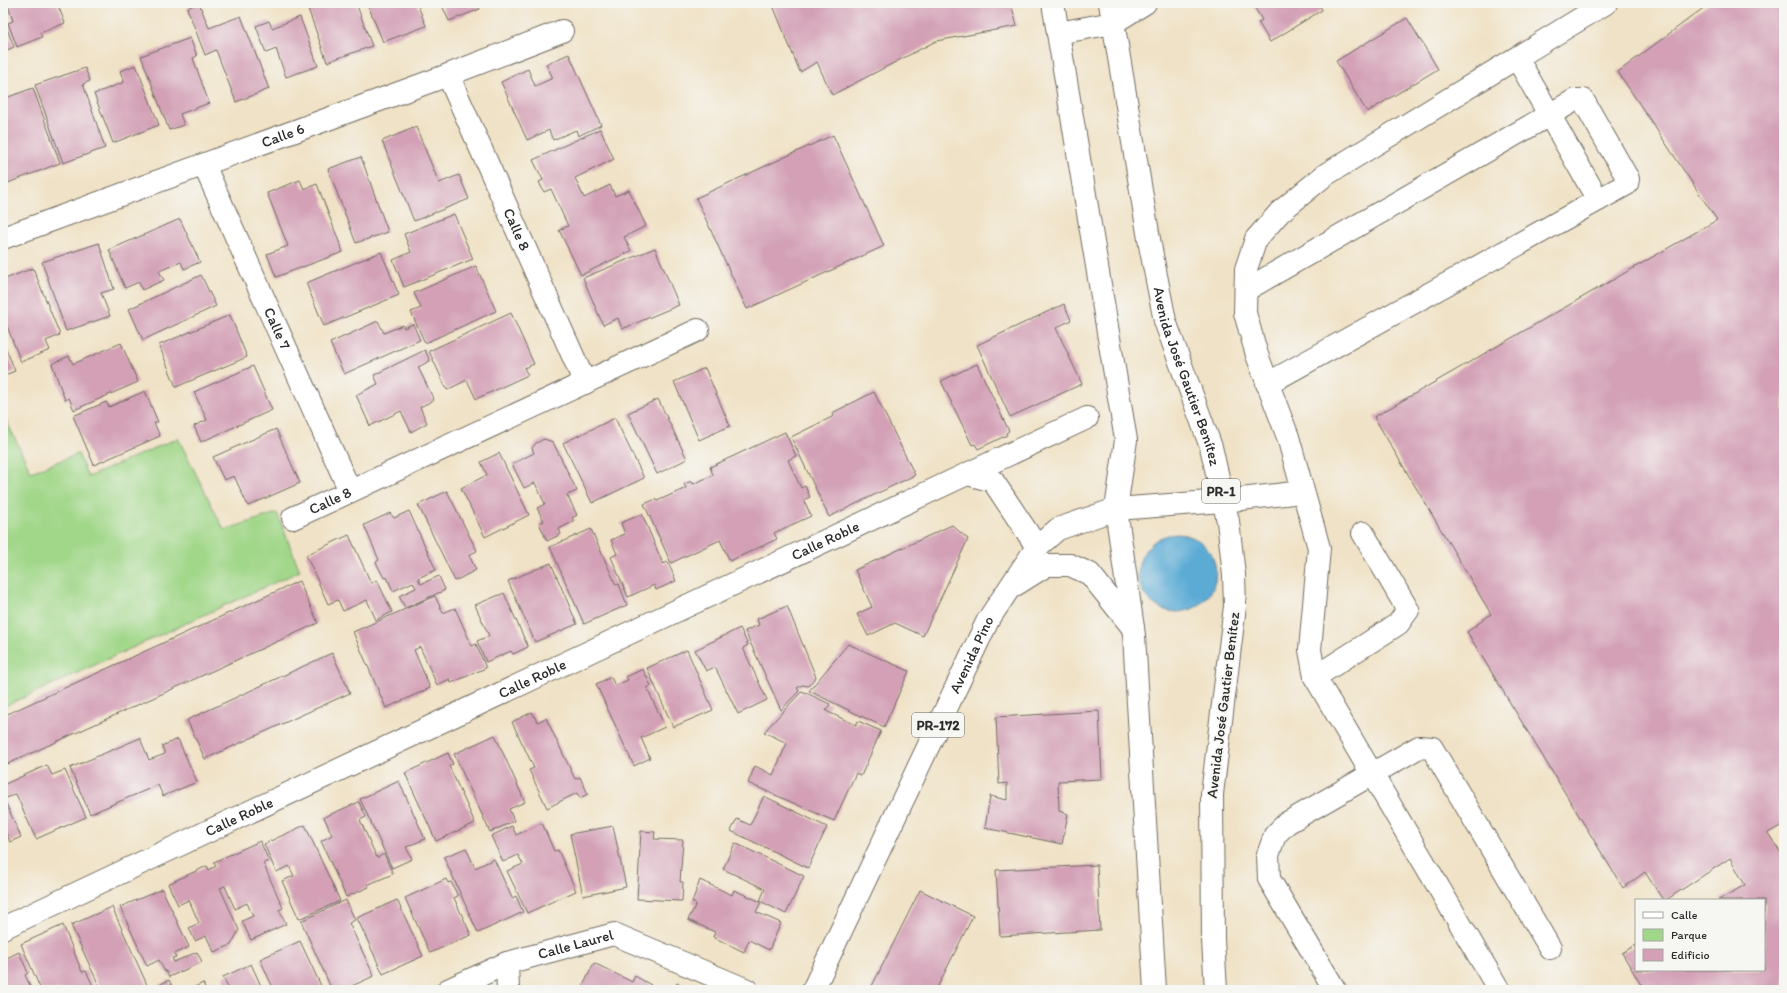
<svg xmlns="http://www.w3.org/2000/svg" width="1787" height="993" font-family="Itim,sans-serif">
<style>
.green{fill:#a1d789;stroke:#66815a}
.water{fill:#5babd5;stroke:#436b80}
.building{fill:#d3a0b6}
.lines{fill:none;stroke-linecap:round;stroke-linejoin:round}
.minor-casing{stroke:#706b61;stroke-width:24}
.major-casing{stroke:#706b61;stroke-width:24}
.minor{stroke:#fff;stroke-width:22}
.major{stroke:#fff;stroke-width:22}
.labels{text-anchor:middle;stroke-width:4;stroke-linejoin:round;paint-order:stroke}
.shield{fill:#f6f6f2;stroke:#686867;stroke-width:1}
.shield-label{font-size:14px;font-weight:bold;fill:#2b2b2b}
.street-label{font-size:15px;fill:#2b2b2b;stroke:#f6f6f2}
</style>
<rect width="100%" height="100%" fill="#f6f6f2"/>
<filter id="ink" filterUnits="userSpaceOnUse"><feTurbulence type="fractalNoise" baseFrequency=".025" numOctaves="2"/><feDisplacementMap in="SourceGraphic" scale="8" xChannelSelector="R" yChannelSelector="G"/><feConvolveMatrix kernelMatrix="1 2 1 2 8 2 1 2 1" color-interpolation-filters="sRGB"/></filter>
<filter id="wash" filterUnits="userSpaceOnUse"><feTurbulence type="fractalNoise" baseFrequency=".012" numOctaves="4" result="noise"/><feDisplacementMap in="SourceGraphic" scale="16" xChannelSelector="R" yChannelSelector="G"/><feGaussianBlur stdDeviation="0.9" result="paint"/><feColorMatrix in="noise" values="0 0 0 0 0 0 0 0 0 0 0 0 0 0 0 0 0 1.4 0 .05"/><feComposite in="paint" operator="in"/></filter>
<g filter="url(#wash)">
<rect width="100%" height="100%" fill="#f0e2c6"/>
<!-- green -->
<polygon class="green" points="6,420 31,472 78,454 88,477 178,438 224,530 277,513 300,571 3,707 3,421"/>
<!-- water -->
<circle class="water" cx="1177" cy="573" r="39"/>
<g id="blocks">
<!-- building -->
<g class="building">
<polygon points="7,3 57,3 65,23 40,33 42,37 17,47 8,23 13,21"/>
<polygon points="199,3 209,28 241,16 269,89 236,102 216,50 205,55 187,8"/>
<polygon points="306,3 356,3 372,46 327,62"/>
<polygon points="367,3 417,3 426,26 383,42"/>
<polygon points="441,3 478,3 480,9 449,21"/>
<polygon points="772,3 1011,3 1017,26 936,41 832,95 817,62 800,72"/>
<polygon points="1252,3 1324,3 1320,6 1322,10 1270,42 1258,22 1262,20"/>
<polygon points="1710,3 1784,3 1784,824 1768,833 1784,858 1784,990 1644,990 1622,953 1636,945 1636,970 1764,970 1764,900 1718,900 1745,885 1730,858 1666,900 1663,900 1645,872 1623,888 1467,632 1491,614 1374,417 1717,220 1618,72"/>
<polygon points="300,17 318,66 286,77 276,49 266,53 256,26 269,21 272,28"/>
<polygon points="1407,18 1438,69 1367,112 1336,61"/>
<polygon points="3,19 14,47 3,52"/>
<polygon points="190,38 197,56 193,58 209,103 180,114 184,125 169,130 141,56"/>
<polygon points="569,54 601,125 578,136 576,130 553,140 549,130 527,140 501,82 528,69 535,86 553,78 546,64"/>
<polygon points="136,65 159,125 113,143 94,94 124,82 120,71"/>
<polygon points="85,68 90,81 83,84 105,148 63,163 35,85"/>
<polygon points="33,88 60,163 8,183 3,170 3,99"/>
<polygon points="416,127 439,183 459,175 469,199 414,221 382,141"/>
<polygon points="600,129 614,159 575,178 584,198 610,185 615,196 629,190 646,226 624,237 631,251 581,275 559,230 568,226 551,189 544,192 539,182 543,180 533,160"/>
<polygon points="833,135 884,246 747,309 696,198"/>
<polygon points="361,157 388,232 356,243 328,169"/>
<polygon points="300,180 304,189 317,184 343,252 276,277 267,254 288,246 267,193"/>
<polygon points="454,214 473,259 404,287 393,260 411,252 404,234"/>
<polygon points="180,219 200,262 184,269 181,262 159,271 164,280 142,290 139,282 125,288 109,250"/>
<polygon points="99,243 114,289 101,293 110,316 66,331 42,262"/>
<polygon points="655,248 679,305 622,329 618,318 603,325 583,278"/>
<polygon points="381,252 399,295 324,326 306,283"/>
<polygon points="476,266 496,311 425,343 411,312 421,308 414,293"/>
<polygon points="33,268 60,335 46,341 50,350 21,362 3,316 3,283 6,282 5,279"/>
<polygon points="201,275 216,306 143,340 129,309"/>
<polygon points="1064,304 1071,320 1056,328 1082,384 1010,417 977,345"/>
<polygon points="511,313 534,364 524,368 528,375 476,399 467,380 447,390 429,351"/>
<polygon points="230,315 247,357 176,387 159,345"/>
<polygon points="378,321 384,333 403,325 404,328 413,324 420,340 344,374 330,343"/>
<polygon points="3,341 15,371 3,376"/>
<polygon points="121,343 138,382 74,410 69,398 65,400 52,364 69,356 73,364"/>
<polygon points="425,350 430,361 418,367 434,400 420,407 427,423 411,432 401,411 370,426 356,395 378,384 374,375"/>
<polygon points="977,364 1009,431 1006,433 1007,435 978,449 975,444 972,445 941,381"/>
<polygon points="253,366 272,410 201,442 194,426 207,420 194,392"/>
<polygon points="705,368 730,426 699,440 674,382"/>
<polygon points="145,391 158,422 154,423 160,436 94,465 73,416 106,402 109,407"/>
<polygon points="874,392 915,475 829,517 791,437 834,416 832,413"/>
<polygon points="658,399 687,459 657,474 628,413"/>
<polygon points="615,418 644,478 592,503 563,443"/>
<polygon points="276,429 300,483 248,506 234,476 224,480 213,457"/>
<polygon points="785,432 796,456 788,460 801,488 805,486 810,497 804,500 811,516 774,533 777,539 730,561 720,540 671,563 644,504 656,499 657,501 686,488 684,484 692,481 693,484 713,475 710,467"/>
<polygon points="544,439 553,442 577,491 567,495 577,515 572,518 574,521 559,529 561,534 547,541 539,523 544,521 537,508 545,504 535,483 524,488 512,464 534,453 532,448 536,443"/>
<polygon points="499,453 529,515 485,537 461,488 487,475 481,462"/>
<polygon points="447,491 477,551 469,555 476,570 455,581 418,505"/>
<polygon points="409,511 436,570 418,578 421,584 439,576 445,590 405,608 399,596 416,588 413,582 393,591 387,577 384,578 376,562 379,560 364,525 390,513 394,518"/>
<polygon points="642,514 663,564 668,562 676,581 656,590 654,585 628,597 611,557 617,554 611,540 625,534 621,523"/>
<polygon points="952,525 968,539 923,636 895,623 868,636 857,614 872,607 855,570"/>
<polygon points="591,529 616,585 619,584 627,605 584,624 550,547"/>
<polygon points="349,535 371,583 377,580 392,612 376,620 367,600 343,611 338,600 328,604 306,555"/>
<polygon points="551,563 577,624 535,642 508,581"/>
<polygon points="299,581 318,623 3,766 3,716"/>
<polygon points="504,593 528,647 513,654 511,651 486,662 477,641 489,636 475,605"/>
<polygon points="435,596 443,613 455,608 472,646 476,644 486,668 451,683 450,679 437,685 420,647 414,650 430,688 386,708 353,632"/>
<polygon points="787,606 816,677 808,686 802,685 797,688 799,691 781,710 745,631 759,625 757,619"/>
<polygon points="740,628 748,645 743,648 767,700 738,714 715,667 706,671 695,650"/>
<polygon points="848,644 909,671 884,727 809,691"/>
<polygon points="687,650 713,710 673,727 647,668"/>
<polygon points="332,653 350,693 205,759 187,720"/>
<polygon points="643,669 651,686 647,688 665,727 641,738 650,758 634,766 596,684 611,677 615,686 628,680 626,677"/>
<polygon points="802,691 830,704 826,711 856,725 858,721 881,731 861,776 856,773 834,821 748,783 755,766 773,775 787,743 764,732"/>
<polygon points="1099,711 1102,779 1058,781 1059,811 1068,814 1062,844 985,828 990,796 1007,800 1007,783 999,784 996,717"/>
<polygon points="532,712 537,722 546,718 575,779 580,777 588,794 580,798 577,793 547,808 529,770 534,768 512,722"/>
<polygon points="495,735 525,802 509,809 514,821 490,832 454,754"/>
<polygon points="140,738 149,760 165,754 162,746 178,739 197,782 163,796 158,785 90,814 70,768"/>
<polygon points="448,753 453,764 449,766 475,823 436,841 405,773"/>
<polygon points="47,765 52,775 65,770 86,817 36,839 16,794 4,799 21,837 10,842 3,825 3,785"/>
<polygon points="399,781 425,839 406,847 412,859 392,868 360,799"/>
<polygon points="764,796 827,827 808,868 731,831 737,819 750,825"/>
<polygon points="359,802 366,817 360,820 377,858 384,854 393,874 367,885 369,887 346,897 321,841 332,835 324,817"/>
<polygon points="542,823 554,851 558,850 576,891 527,913 507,871 523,864 518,855 503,862 491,836 512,826 516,835"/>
<polygon points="305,825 340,901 299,919 282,881 294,876 289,866 276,872 264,844"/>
<polygon points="613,826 626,887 583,896 570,834"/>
<polygon points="641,831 655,832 654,839 683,840 680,882 683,882 682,901 637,899"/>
<polygon points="260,841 269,861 263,863 283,908 279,910 286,924 251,940 242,921 253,916 247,903 235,909 225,886 220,888 239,930 231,945 214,952 206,936 195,941 189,928 199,923 189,900 178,905 168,884 207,866 209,870 216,866 214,862"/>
<polygon points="735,843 804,876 786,914 760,901 765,889 723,869"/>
<polygon points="466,848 475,868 494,859 512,898 516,896 523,912 478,933 444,857"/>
<polygon points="1097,865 1100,930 1000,936 996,870"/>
<polygon points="446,879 448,883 451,882 458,896 454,898 471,935 430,953 405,898"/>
<polygon points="700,880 732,895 734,890 761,902 756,912 781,923 769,950 749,940 744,952 713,937 715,932 688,920 696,904 692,902"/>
<polygon points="162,889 189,947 174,954 176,957 172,958 174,962 197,952 202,962 169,977 166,971 165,972 159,960 147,966 120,907"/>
<polygon points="920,890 973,916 936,990 870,990"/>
<polygon points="346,900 355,920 349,923 374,976 343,990 332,990 301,921"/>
<polygon points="397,900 423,956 383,974 357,918"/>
<polygon points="112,907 148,987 143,990 101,990 71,925"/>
<polygon points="63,925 82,972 86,971 95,990 41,990 21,944"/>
<polygon points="300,941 323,990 274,990 260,959"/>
<polygon points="19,952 28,973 25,975 32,990 3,990 3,960"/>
<polygon points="594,963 632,982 635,976 651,985 648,990 581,990"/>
<polygon points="251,964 263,990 229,990 223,977"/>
<polygon points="169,980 174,990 159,990 157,986"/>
<polygon points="203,983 206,990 188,990"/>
<polygon points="677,983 690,990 674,990"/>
</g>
</g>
</g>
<g filter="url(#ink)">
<use href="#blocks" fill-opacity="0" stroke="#706b61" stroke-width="1"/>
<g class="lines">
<defs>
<g id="minor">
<polyline points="1058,33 1113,23 1145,3"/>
<polyline points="1517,58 1598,200"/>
<path id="s1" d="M448 75 585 383"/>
<path id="s2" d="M204 165 350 491"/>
<path id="s3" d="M3 238 448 75 562 31"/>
<polyline points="1246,287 1251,287 1575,100 1583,100 1628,179 1627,184 1267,384"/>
<polyline points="967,474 1087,418"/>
<polyline points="1223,501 1302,492"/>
<path id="s4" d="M293 518 698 330"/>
<polyline points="1315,677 1398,624 1408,610 1363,533"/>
<path id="s5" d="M3 928 967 474 993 481 1037 547"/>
<polyline points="507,963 508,990"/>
<path id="s6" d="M448 990 507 963 614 934 747 990"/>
<polyline points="1335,990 1269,879 1268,855 1275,835 1287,823 1419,747 1432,748 1550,948"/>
<polyline points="1499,990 1315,677 1310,650 1319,548 1288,437 1257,355 1245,313 1246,269 1256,239 1280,212 1325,175 1606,3"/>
</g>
<g id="major">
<polyline points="1053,3 1126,440 1116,509 1134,635 1155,990"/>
<path id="s7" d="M1110 3 1150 245 1165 321 1211 447 1228 521 1234 575 1235 606 1212 794 1213 940 1216 990"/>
<polyline points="1015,585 1047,565 1070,565 1090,574 1133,628"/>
<path id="s8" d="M813 990 988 620 1037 547 1058 529 1116 509 1223 501"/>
</g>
</defs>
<!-- minor casing -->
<use href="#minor" class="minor-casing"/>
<!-- major casing -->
<use href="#major" class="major-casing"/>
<!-- minor -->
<use href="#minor" class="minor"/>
<!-- major -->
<use href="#major" class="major"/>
</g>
</g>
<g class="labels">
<!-- shield labels -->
<g class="shield">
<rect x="1202" y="479" width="38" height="24" rx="3"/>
<rect x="912" y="713" width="52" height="24" rx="3"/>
</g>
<g class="shield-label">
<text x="1221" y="496">PR-1</text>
<text x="938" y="730">PR-172</text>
</g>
<!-- street labels -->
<g class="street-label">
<text dy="5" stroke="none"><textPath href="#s3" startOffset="298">Calle 6</textPath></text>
<text dy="5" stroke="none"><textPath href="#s1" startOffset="169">Calle 8</textPath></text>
<text dy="5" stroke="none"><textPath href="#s2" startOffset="179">Calle 7</textPath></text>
<text dy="5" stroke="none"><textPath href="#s7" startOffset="382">Avenida José Gautier Benítez</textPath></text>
<text dy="5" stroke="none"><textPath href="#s4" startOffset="41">Calle 8</textPath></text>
<text dy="5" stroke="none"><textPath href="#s5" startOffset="909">Calle Roble</textPath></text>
<text dy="5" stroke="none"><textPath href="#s8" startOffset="371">Avenida Pino</textPath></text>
<text dy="5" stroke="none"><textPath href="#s5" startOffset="585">Calle Roble</textPath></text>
<text transform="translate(1223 705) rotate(-83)" y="5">Avenida José Gautier Benítez</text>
<text dy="5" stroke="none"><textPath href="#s5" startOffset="261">Calle Roble</textPath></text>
<text dy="5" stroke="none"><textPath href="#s6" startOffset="136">Calle Laurel</textPath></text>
</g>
</g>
<!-- margin -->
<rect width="1787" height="993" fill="none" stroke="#f6f6f2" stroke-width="16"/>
<!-- legend -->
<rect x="1635" y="899" width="130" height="72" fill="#f6f6f2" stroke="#a5a5a2"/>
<rect x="1643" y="912" width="20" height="6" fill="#ffffff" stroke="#a5a5a2"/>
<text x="1671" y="919" font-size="12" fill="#2b2b2b">Calle</text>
<rect x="1643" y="929" width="20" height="12" fill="#a1d789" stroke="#a5a5a2"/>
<text x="1671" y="939" font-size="12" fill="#2b2b2b">Parque</text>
<rect x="1643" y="949" width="20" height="12" fill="#d3a0b6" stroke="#a5a5a2"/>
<text x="1671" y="959" font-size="12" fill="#2b2b2b">Edificio</text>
</svg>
